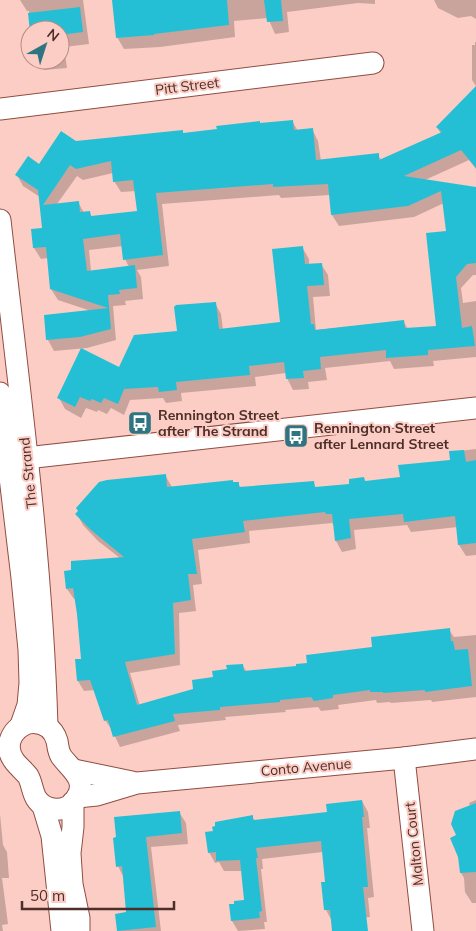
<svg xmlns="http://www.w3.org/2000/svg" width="476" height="931" font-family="Mulish,sans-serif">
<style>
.shadow{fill:#0003;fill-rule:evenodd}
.building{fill:#25bfd5;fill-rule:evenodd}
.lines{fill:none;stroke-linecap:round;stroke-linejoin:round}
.minor-casing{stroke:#8f4d42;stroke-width:23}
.minor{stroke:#fff;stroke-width:21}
.labels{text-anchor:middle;stroke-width:4;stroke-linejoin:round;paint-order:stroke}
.street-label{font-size:14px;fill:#4d2e29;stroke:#fccdc4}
.poi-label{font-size:14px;font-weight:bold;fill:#4d2e29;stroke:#fccdc4;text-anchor:start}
</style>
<rect width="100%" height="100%" fill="#fccdc4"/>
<!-- shadow -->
<g class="shadow">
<polygon points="20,0 83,0 89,44 64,47 67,68 44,70 38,60 60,60 60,30 31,30 29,11 27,11"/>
<polygon points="114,0 386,0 375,0 375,4 358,3 287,12 289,32 275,34 268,18 234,21 235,37 160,47 124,49 117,37"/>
<polygon points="434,0 476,0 476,19 471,16 458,18 438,8"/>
<polygon points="475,42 476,42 476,86 472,80 472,45 475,45"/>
<path d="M476 93V169L469 160 425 180 476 189V275H473L461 288 463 303 476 301V357L433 361 434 366 394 369 390 361 325 368 327 380 308 382 309 389 293 390 287 378 286 373 255 377 256 386 181 393 182 401 166 403 163 398 130 400 124 415 111 408 107 414 98 410 97 412 86 408 81 418 65 409 59 398 119 369 178 333 215 303 221 314 223 330 281 324 302 247 309 259V265L321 264 328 275 330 296 313 297 316 330 403 321 408 329 437 327 447 232 444 203 414 217 339 226 332 215 330 195 281 198 279 195 162 204 169 266 137 270 141 277 143 299 125 301 126 305 113 306 116 340 87 348 54 351 48 340 45 316 91 311 58 300 51 289 48 258 41 259 34 248 32 231 43 229 40 197 23 186 17 175 39 166 76 143 182 131 184 134 292 121 298 131 312 129 318 141 321 161 378 155 382 161 441 134 437 127ZM113 173 114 181 121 192 136 191 139 212 92 217 89 212 84 213 78 202 57 204 77 176 83 180ZM123 246 125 259 129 267 91 271 89 250Z"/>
<polygon points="476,449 476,555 466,556 459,545 458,527 411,532 407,525 354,530 356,549 342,552 336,541 334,525 332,523 249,531 250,543 198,550 202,584 193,585 196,611 179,613 180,665 130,673 140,706 194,690 228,670 242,665 247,672 298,668 449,630 454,637 476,635 476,697 432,702 431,700 391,703 390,702 377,703 376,700 338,705 339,709 321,711 318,707 285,710 286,712 225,717 226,720 178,725 180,731 120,747 112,730 105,720 95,690 84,691 78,681 82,660 76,599 74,599 67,589 120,558 98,541 83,525 77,514 165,475 172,487 232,481 234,484 238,483 241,488 313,483 316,488 351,485 364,479 366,482 401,478 451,461 450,452"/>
<polygon points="476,800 476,903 472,903 465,892 464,878 461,873 458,836 470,806 469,803"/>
<polygon points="362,801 368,812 370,828 367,828 374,897 368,898 370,917 332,921 326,910 326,883 323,852 262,859 263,869 261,869 267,922 264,922 265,929 238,931 232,921 230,905 246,901 242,871 224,871 219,862 215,863 209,852 214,832 252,816 255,821 328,813"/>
<polygon points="179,812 186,823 188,844 151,847 161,931 118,931 116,915 128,913 124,878 118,866 114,839"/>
<polygon points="0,814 3,845 7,852 9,878 2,878 8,924 2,925 3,931 0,931"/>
</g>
<!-- building -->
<g class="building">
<polygon points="112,0 227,0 229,25 154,34 154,35 116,38"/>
<polygon points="264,0 281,0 283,21 267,22"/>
<polygon points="80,7 83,32 60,35 60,30 30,30 30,32 28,13"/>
<path d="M476 86V168L461 150 404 176 476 187V263L467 264 456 277 462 328 472 326 475 346 428 350V355L386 358V350L320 357 321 369 303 371 304 378 286 379 284 362 249 366 250 375 176 382 177 390 159 392 158 387 124 389 118 404 104 398 101 403 92 399 90 401 80 397 75 407 57 398 81 348 119 367 134 335 177 331 174 307 176 305 216 302 219 329 280 322 272 249 303 246 305 264 322 263 324 285 307 286 311 324H314L315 330 404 320 405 328 436 326 426 233 446 231 441 191 408 206 331 215 328 184 273 187V184L156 193 163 255 123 260 120 234 83 239 87 271 135 265 137 288 119 290 120 294 108 295 111 329 80 337 46 340 44 315 108 308 50 289 46 247 33 248 31 229 42 228 38 190 15 175 28 156 39 164 61 131 76 141 183 130V133L217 129 216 126 260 121V123L293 120 294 130 313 128 316 160 379 153V160L442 132 436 127ZM111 161 113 182 133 180 137 211 91 216 90 211 80 212 79 201 43 205 70 165 76 169Z"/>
<polygon points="464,450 466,462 476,460 476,543 458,545 455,516 404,522 403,514 349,519 351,538 335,541 332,514 326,514 325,512 243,521 245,532 192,539 197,574 188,574 191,600 173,603 175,654 125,662 137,705 193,689 192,680 213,677 212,671 227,669 226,665 243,664 244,671 296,666 296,664 307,663 306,655 372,647 371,637 450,628 451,641 453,641 455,650 468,649 472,686 425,692 425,690 383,693 383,692 370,692 370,690 333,695 333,698 314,701 311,697 280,700 280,702 220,707 220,710 173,714 175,721 113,737 108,720 104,721 90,680 77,681 75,659 81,659 77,614 73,588 66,589 64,571 71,570 71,561 124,557 91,530 75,514 78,511 76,508 99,482 107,480 166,474 167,487 233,480 233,482 239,482 239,487 314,481 315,487 349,484 349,479 364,477 365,481 400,477 398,465 450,460 449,451"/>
<polygon points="362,800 364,817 362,817 368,887 363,887 368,931 332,931 330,910 324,910 321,882 325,882 321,841 256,848 258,858 256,858 262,911 259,912 260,918 231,921 229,904 234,904 234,901 244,900 240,860 216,861 216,852 208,853 205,832 213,831 212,827 215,826 215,822 253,815 253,820 327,812 326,804"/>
<polygon points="476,803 476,872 460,873 458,857 450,838 456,835 451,824 455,811"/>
<polygon points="180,811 182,833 146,837 156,927 117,931 115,914 126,912 122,866 116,867 113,838 116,837 114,817"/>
</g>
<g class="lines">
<defs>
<g id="minor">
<polyline points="0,109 373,63"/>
<path d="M0 220C19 388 42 557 47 726"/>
<polyline points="0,393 22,578 29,650 30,683 28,705 21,725"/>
<polyline points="8,460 476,408"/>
<path d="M28 723C41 721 53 727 57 741 58 746 58 751 61 756 70 769 88 779 77 798 68 813 45 813 36 798 32 791 32 783 28 776 24 771 19 767 15 762 3 747 11 729 28 723Z"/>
<polyline points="404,758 423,931"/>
<polyline points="74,770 132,782"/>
<polyline points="77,797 97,795 137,783 404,758 476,749"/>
<polyline points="73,802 73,827 70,853 72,884 79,918 79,931"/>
<polyline points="43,806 52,836 62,931"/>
</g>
</defs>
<!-- minor casing -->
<use href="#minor" class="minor-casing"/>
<!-- minor -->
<use href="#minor" class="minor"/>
</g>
<!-- icons -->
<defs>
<symbol id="bus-square" viewBox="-11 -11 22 22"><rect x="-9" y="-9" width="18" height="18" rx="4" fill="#2f7581" stroke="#fccdc4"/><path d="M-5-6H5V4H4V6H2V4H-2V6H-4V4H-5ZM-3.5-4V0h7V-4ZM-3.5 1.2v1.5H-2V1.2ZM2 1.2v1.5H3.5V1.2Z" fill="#fff"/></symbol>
</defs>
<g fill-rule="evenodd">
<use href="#bus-square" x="126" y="409" width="28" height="28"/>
<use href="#bus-square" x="282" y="422" width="28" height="28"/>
</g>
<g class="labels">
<!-- street labels -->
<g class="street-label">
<text transform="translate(187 86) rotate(-7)" y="5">Pitt Street</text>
<text transform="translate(28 473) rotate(-96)" y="5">The Strand</text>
<text transform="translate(306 767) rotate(-5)" y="5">Conto Avenue</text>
<text transform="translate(414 844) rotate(-96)" y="5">Malton Court</text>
</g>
<!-- poi labels -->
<g class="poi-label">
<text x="158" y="420">Rennington Street<tspan x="158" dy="16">after The Strand</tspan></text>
<text x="314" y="433">Rennington Street<tspan x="314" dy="16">after Lennard Street</tspan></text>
</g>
</g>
<!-- north arrow -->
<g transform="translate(45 45) rotate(39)"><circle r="24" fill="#fccdc4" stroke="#b68d86"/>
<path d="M0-4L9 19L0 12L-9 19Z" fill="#2f7581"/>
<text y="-8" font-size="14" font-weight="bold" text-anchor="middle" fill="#4d2e29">N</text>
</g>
<!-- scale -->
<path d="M22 901v8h152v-8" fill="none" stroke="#4d2e29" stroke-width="2.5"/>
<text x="30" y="901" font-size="15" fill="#4d2e29" stroke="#fccdc4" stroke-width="4" paint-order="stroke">50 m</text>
</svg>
